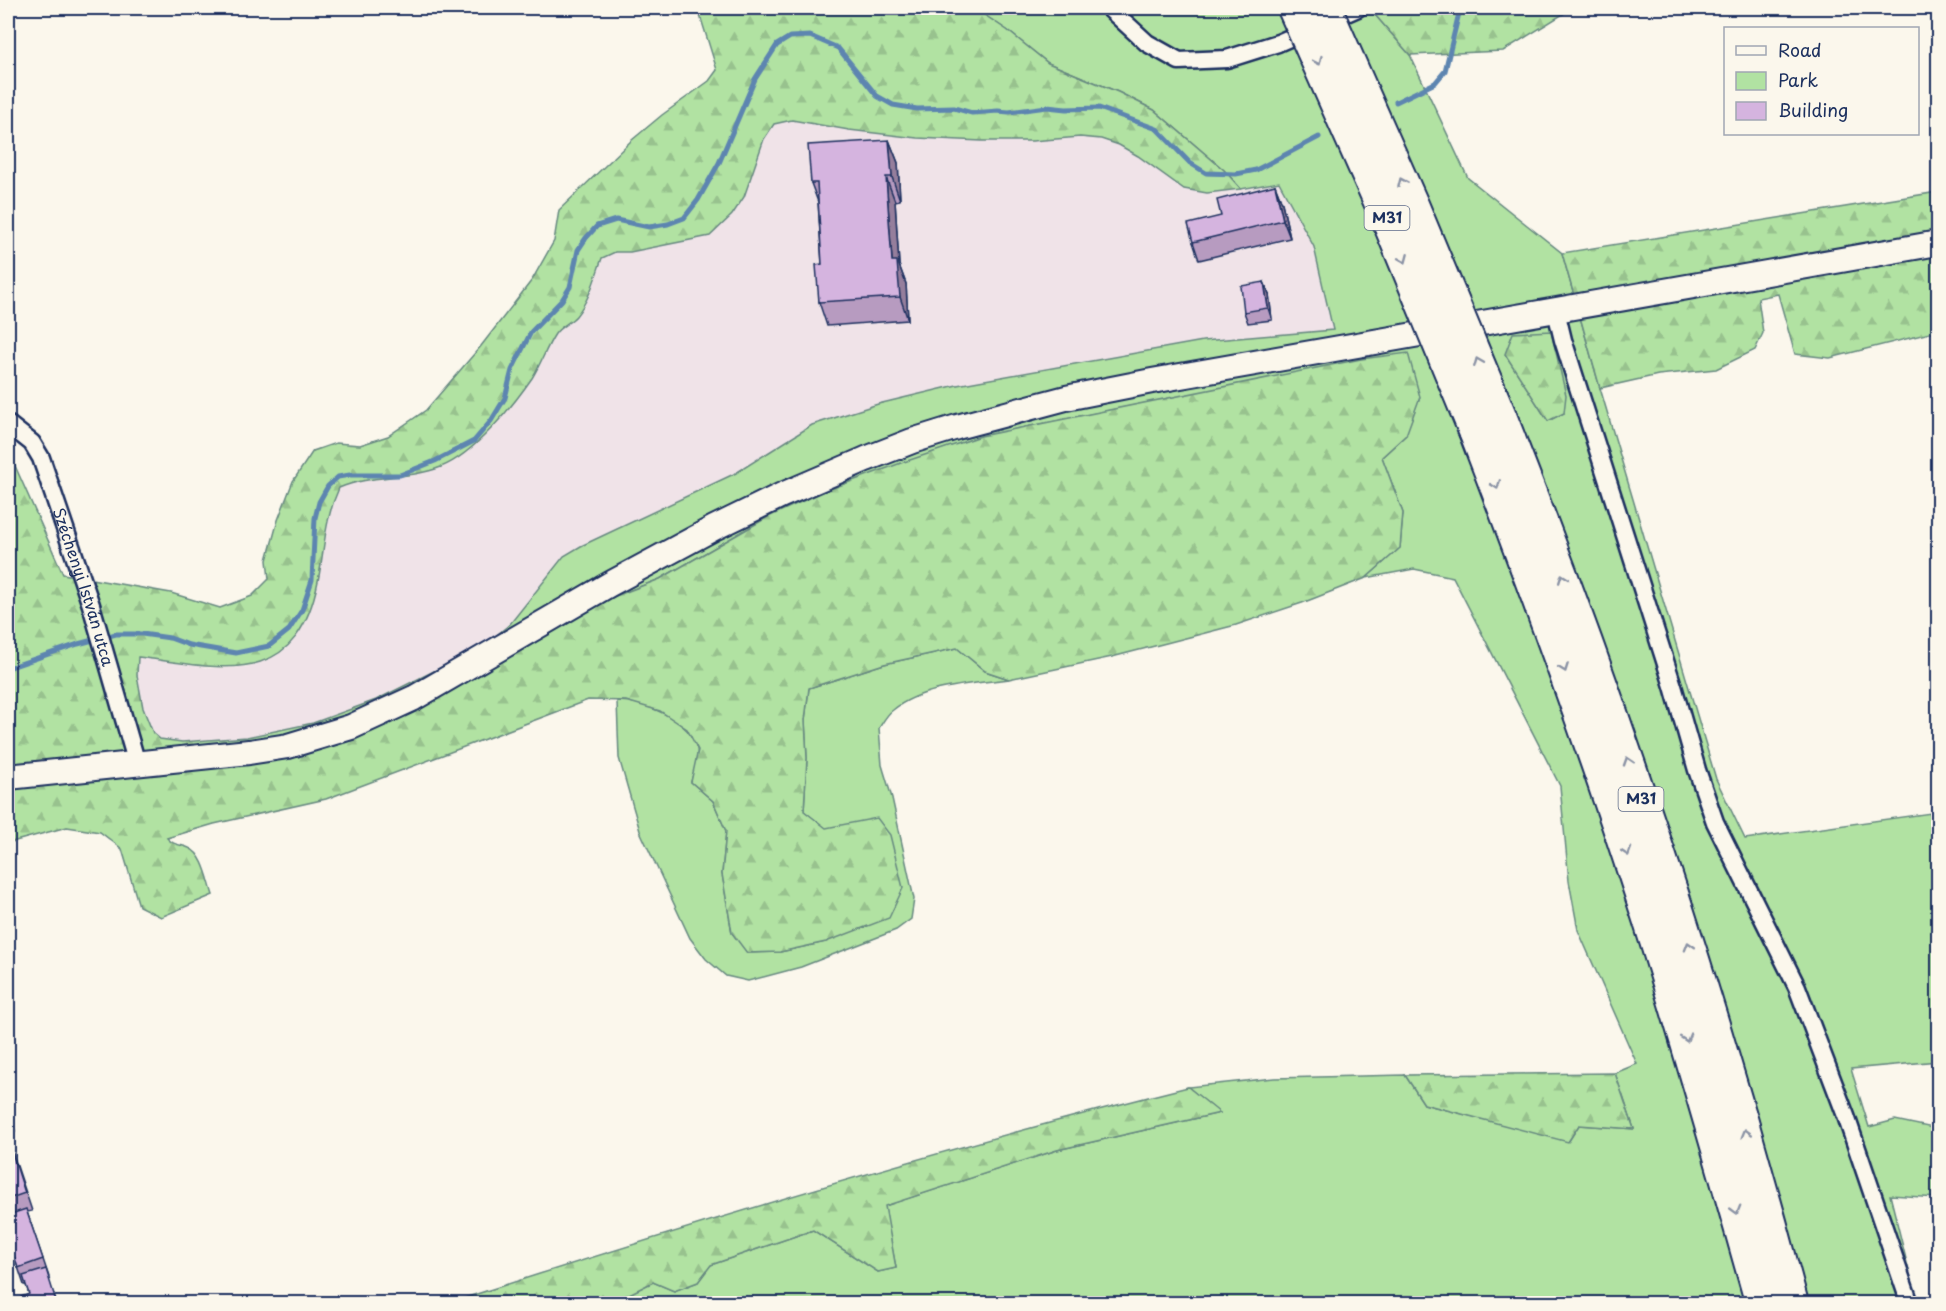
<svg xmlns="http://www.w3.org/2000/svg" width="1946" height="1311" font-family="'Playpen Sans',sans-serif">
<style>
.built{fill:#f0e3e8}
.green{fill:#b1e2a2;stroke:#668880;stroke-width:1.5;fill-rule:evenodd}
.forest{fill:url(#forest-firs);stroke:#668880;stroke-width:1.5}
.lines{fill:none;stroke-linecap:round;stroke-linejoin:round}
.stream{stroke:#5d85b0;stroke-width:5}
.street-casing{stroke:#1b2f5e;stroke-width:21}
.secondary-casing{stroke:#1b2f5e;stroke-width:28}
.highway-casing{stroke:#1b2f5e;stroke-width:36}
.street{stroke:#fbf7ec;stroke-width:16}
.secondary{stroke:#fbf7ec;stroke-width:24}
.highway{stroke:#fbf7ec;stroke-width:32}
.highway-bridge-casing{stroke:#1b2f5e;stroke-width:36;stroke-linecap:butt}
.highway-bridge{stroke:#fbf7ec;stroke-width:32}
.wall{fill:#b79bc0;stroke:#1b2f5e;stroke-width:1.5}
.shaded-wall{fill:#957e9c;stroke:#1b2f5e;stroke-width:1.5}
.building{fill:#d5b4df;stroke:#1b2f5e;stroke-width:1.5}
.oneway{stroke:#8b93a5}
.labels{text-anchor:middle;stroke-width:6;stroke-linejoin:round;paint-order:stroke}
.shield{fill:#fbf7ec;stroke:#5e6b89;stroke-width:1.5}
.shield-label{font-size:15px;font-weight:bold;fill:#1b2f5e}
.street-label{font-size:16px;fill:#1b2f5e;stroke:#fbf7ec}
</style>
<defs>
<pattern id="forest-firs" width="22" height="20" patternUnits="userSpaceOnUse" patternTransform="scale(1.5)"><rect width="22" height="20" fill="#b1e2a2"/><path d="M5 1l3.5 6h-7zM16 11l3.5 6h-7z" fill="#98c28e"/></pattern>
</defs>
<rect width="100%" height="100%" fill="#fbf7ec"/>
<filter id="ink" filterUnits="userSpaceOnUse"><feTurbulence type="fractalNoise" baseFrequency=".0167" numOctaves="2"/><feDisplacementMap in="SourceGraphic" scale="12" xChannelSelector="R" yChannelSelector="G"/><feConvolveMatrix kernelMatrix="1 2 1 2 8 2 1 2 1" color-interpolation-filters="sRGB"/></filter>
<g filter="url(#ink)">
<!-- built -->
<polygon class="built" points="792,120 982,141 1032,141 1080,137 1101,139 1119,145 1138,155 1184,189 1230,191 1279,182 1314,247 1333,330 1203,341 957,385 878,404 812,425 736,473 581,546 564,556 510,624 482,647 376,700 313,723 247,737 182,742 160,739 153,733 143,708 137,675 138,657 209,668 230,668 250,666 269,658 311,605 318,584 325,526 339,487 353,482 410,476 442,467 491,429 532,378 557,331 572,320 584,307 602,258 615,252 630,252 754,168 764,139 774,124"/>
<!-- green -->
<g class="green">
<path d="M974 8H1369L1410 55 1468 178 1562 253 1600 388 1716 779 1745 839 1938 812V1061L1851 1069 1869 1127 1895 1120 1938 1129V1198L1890 1195 1917 1303H611L653 1282 674 1291 698 1282 710 1265 813 1230 878 1272 896 1268 884 1206 1057 1150 1219 1113 1188 1087 1274 1078 1405 1075 1424 1104 1569 1141 1579 1125 1634 1129 1615 1073 1637 1064 1578 930 1569 881 1560 786 1453 577 1414 569 1366 578 1400 548 1403 513 1382 457 1406 435 1176 397 981 436 825 491 768 517 660 579 482 647 510 624 564 556 581 546 736 473 812 425 878 404 957 385 1203 341 1333 330 1314 247 1279 182 1241 189 1224 170 1154 110 1118 92 1048 63 1007 30ZM1505 354 1564 413 1548 421Z"/>
<path d="M957 648 985 671 1009 679C973 684 922 686 893 710 887 714 883 722 879 728L882 765 892 798 914 899 911 919 896 930 801 967 748 981 726 976 706 959 690 938 640 831 619 758 617 701C644 701 691 720 697 749 699 758 693 773 691 782L713 801 726 831 722 874 732 933 748 953 780 952 826 942 825 828 804 811 807 758 805 720 809 688 884 664Z"/>
</g>
<!-- forest -->
<g class="forest">
<path d="M700 8H974L1007 30 1048 63 1118 92 1154 110 1224 170 1241 189 1207 193 1184 189 1138 156 1119 145 1101 139 1080 137 1032 141H982L917 138 849 130 792 120 774 124 764 139 744 197 732 215 710 236 630 252H615L602 258C595 278 590 299 576 316 570 323 560 326 555 334 546 348 541 364 532 378 512 407 474 454 441 467 408 480 371 474 339 488 324 521 325 547 318 581 296 691 222 668 138 657L137 675 143 708 153 733 160 739 182 742 247 737 313 723 376 700 482 647 660 579 768 517 825 491 901 463 981 436 1361 359 1408 353 1420 397 1406 435 1382 457 1403 513 1400 548 1366 578 1302 603 1236 625 1112 657 1009 679 985 671 957 648 884 664 809 688 805 720 807 758 804 811 826 828 877 818 890 835 903 888 889 918 826 942 780 952 747 953 732 933 722 874 726 831 713 801 691 782 698 750 687 729 660 711 626 701 588 700 326 799 214 824 167 838C174 846 180 844 189 848 204 854 208 881 213 895L161 917 139 906 122 849 100 832 67 827 8 843V450L63 574 171 593 220 608 252 596 269 579 267 560 278 520 293 481 313 451 336 443 360 445 388 436 426 410 481 346 532 280 554 241 559 210 632 140 662 115 709 81 717 70 698 9Z"/>
<polygon points="1369,8 1573,8 1503,51 1410,55"/>
<polygon points="1938,192 1938,331 1830,358 1795,354 1778,294 1758,298 1763,333 1755,350 1716,369 1658,375 1600,388 1562,253"/>
<polygon points="1551,331 1566,395 1564,413 1548,421 1505,354 1513,333"/>
<polygon points="1615,1073 1634,1129 1579,1125 1568,1142 1424,1104 1405,1075"/>
<path d="M1188 1087 1220 1113 1057 1150 885 1206 896 1268 878 1272 813 1230 711 1265 698 1282 674 1291 653 1282 611 1303H546L543 1299 536 1304 449 1303C693 1224 939 1149 1188 1087Z"/>
</g>
<g class="lines">
<!-- stream -->
<g class="stream">
<polyline points="1396,102 1435,83 1445,71 1459,13 1471,8"/>
<polyline points="8,668 78,644 116,634 142,634 170,638 189,645 236,653 269,646 289,630 302,610 312,580 315,518 319,502 328,486 338,477 350,475 400,475 435,461 474,441 491,421 505,398 512,370 531,332 562,300 570,287 578,250 586,238 597,226 616,220 649,227 668,224 684,218 698,200 719,163 755,79 777,45 790,37 810,36 838,48 877,96 893,105 917,109 954,108 972,113 998,111 1009,112 1047,107 1066,109 1099,108 1157,129 1190,163 1206,173 1236,174 1256,170 1319,137"/>
</g>
<defs>
<g id="street">
<polyline points="1109,8 1147,43 1179,61 1227,59 1278,43 1358,8"/>
<polyline points="1556,311 1563,340 1673,686 1697,770 1715,822 1797,987 1846,1116 1910,1304"/>
<path id="s1" d="M8 424 32 443 41 458 91 605 137 764"/>
</g>
<polyline id="secondary" points="8,777 249,752 288,746 351,727 414,698 610,584 714,528 782,495 866,459 912,441 957,427 1066,398 1152,381 1938,243"/>
<g id="highway">
<path d="M1500 416C1615 706 1713 1002 1792 1304"/>
<path d="M1475 431C1540 600 1603 771 1657 944 1694 1063 1728 1183 1762 1304"/>
</g>
</defs>
<!-- street casing -->
<use href="#street" class="street-casing"/>
<!-- secondary casing -->
<use href="#secondary" class="secondary-casing"/>
<!-- highway casing -->
<use href="#highway" class="highway-casing"/>
<!-- street -->
<use href="#street" class="street"/>
<!-- secondary -->
<use href="#secondary" class="secondary"/>
<!-- highway -->
<use href="#highway" class="highway"/>
<defs>
<g id="highway-bridge">
<polyline points="1294,8 1386,215 1475,431"/>
<polyline points="1325,8 1413,207 1500,416"/>
</g>
</defs>
<!-- highway-bridge casing -->
<use href="#highway-bridge" class="highway-bridge-casing"/>
<!-- highway-bridge -->
<use href="#highway-bridge" class="highway-bridge"/>
</g>
<!-- wall -->
<g class="wall">
<polygon points="889,140 898,163 900,200 895,201 899,265 906,284 908,320 827,326 819,302 822,264 818,202 811,183"/>
<polygon points="1275,185 1282,203 1290,238 1199,260 1193,242"/>
<polygon points="1264,282 1269,294 1272,320 1248,323 1244,312"/>
<polygon points="8,1107 15,1131 8,1133"/>
<polygon points="8,1139 32,1211 27,1212 49,1277 29,1294 26,1285 24,1285 8,1237"/>
</g>
<!-- shaded-wall -->
<g class="shaded-wall">
<polygon points="889,140 898,163 900,200 892,177"/>
<polygon points="886,177 895,201 899,265 906,284 908,320 900,297 892,261"/>
<polygon points="1275,185 1282,203 1290,238 1283,220"/>
<polygon points="1264,282 1269,294 1272,320 1268,308"/>
</g>
<!-- building -->
<g class="building">
<polygon points="889,140 892,177 886,177 892,261 897,261 900,297 819,302 816,265 822,264 817,183 811,183 808,145"/>
<polygon points="1275,185 1283,220 1193,242 1188,224 1221,216 1217,200"/>
<polygon points="1264,282 1268,308 1244,312 1241,286"/>
<polygon points="8,1110 10,1119 8,1119"/>
<polygon points="8,1140 25,1193 8,1199"/>
<polygon points="26,1209 43,1259 18,1268 8,1237 8,1215"/>
<polygon points="46,1269 57,1304 23,1304 21,1297 29,1294 23,1276"/>
</g>
<!-- one-way arrows -->
<defs><path id="oneway-chevron" d="M-2-3.5L2.5 0L-2 3.5" fill="none" stroke-width="1.6" stroke-linecap="round" stroke-linejoin="round" transform="scale(1.5)"/></defs>
<g class="oneway">
<use href="#oneway-chevron" transform="translate(1318 61) rotate(65)"/>
<use href="#oneway-chevron" transform="translate(1402 182) rotate(-114)"/>
<use href="#oneway-chevron" transform="translate(1404 259) rotate(67)"/>
<use href="#oneway-chevron" transform="translate(1478 362) rotate(-112)"/>
<use href="#oneway-chevron" transform="translate(1496 485) rotate(69)"/>
<use href="#oneway-chevron" transform="translate(1563 578) rotate(-110)"/>
<use href="#oneway-chevron" transform="translate(1564 668) rotate(70)"/>
<use href="#oneway-chevron" transform="translate(1628 761) rotate(-108)"/>
<use href="#oneway-chevron" transform="translate(1627 852) rotate(72)"/>
<use href="#oneway-chevron" transform="translate(1689 946) rotate(-107)"/>
<use href="#oneway-chevron" transform="translate(1686 1038) rotate(73)"/>
<use href="#oneway-chevron" transform="translate(1746 1133) rotate(-106)"/>
<use href="#oneway-chevron" transform="translate(1736 1210) rotate(74)"/>
</g>
</g>
<g class="labels">
<!-- shield labels -->
<g class="shield">
<rect x="1364.5" y="206" width="45" height="24" rx="4.5"/>
<rect x="1618.5" y="787" width="45" height="24" rx="4.5"/>
</g>
<g class="shield-label">
<text x="1387" y="223">M31</text>
<text x="1641" y="804">M31</text>
</g>
<!-- street labels -->
<g class="street-label">
<text dy="6" stroke="none"><textPath href="#s1" startOffset="184">Széchenyi István utca</textPath></text>
</g>
</g>
<!-- margin -->
<rect width="1946" height="1311" fill="none" stroke="#fbf7ec" stroke-width="30"/>
<rect x="15" y="15" width="1916" height="1281" fill="none" stroke="#1b2f5e" stroke-width="2" filter="url(#ink)"/>
<!-- legend -->
<rect x="1724" y="27" width="195" height="108" fill="#fbf7ec" stroke="#a1a7b3" stroke-width="1.5"/>
<rect x="1736" y="46" width="30" height="9" fill="#fbf7ec" stroke="#a1a7b3" stroke-width="1.5"/>
<text x="1778" y="57" font-size="18" fill="#1b2f5e">Road</text>
<rect x="1736" y="72" width="30" height="18" fill="#b1e2a2" stroke="#a1a7b3" stroke-width="1.5"/>
<text x="1778" y="87" font-size="18" fill="#1b2f5e">Park</text>
<rect x="1736" y="102" width="30" height="18" fill="#d5b4df" stroke="#a1a7b3" stroke-width="1.5"/>
<text x="1778" y="117" font-size="18" fill="#1b2f5e">Building</text>
</svg>
